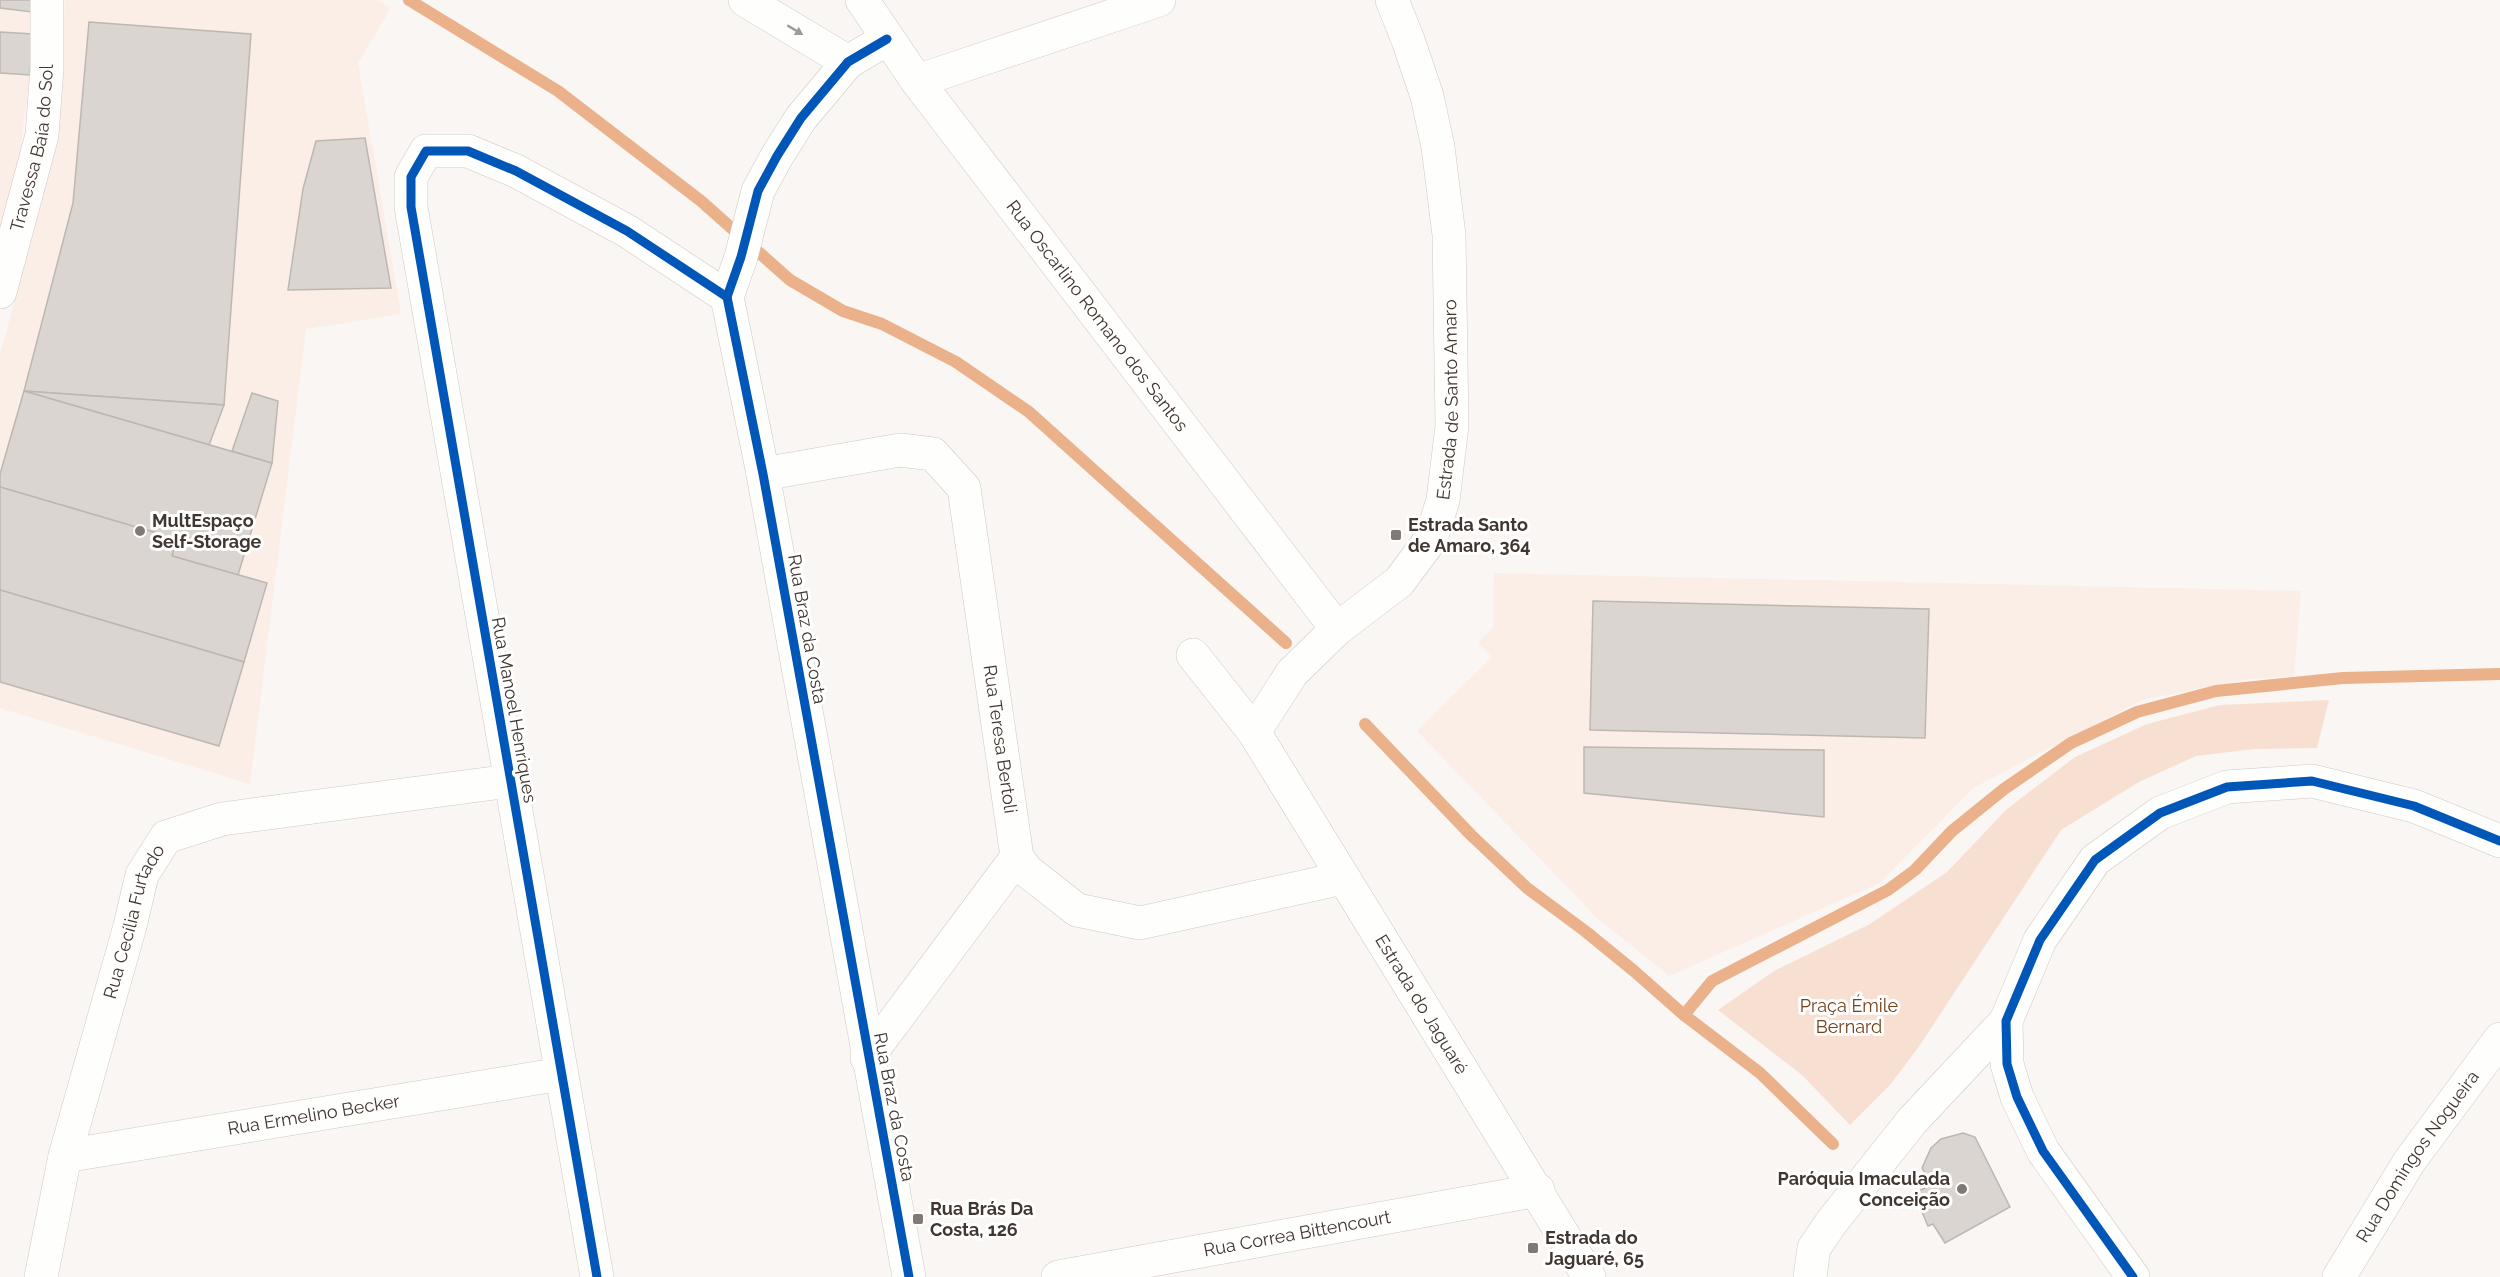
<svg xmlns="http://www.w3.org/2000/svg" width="2500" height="1277" font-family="Raleway,sans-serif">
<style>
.built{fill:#fbeee6}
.green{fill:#f7e0d1}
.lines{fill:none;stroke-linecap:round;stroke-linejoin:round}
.stream{stroke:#eab18a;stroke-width:12}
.building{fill:#dbd5d1;stroke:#bdb7b3;stroke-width:1.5}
.minor-casing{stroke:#cfc8c5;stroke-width:34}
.minor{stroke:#fefefd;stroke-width:33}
.cycleway-casing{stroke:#fff;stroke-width:13}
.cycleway{stroke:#0057b8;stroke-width:9}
.oneway{fill:#a09a96}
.poi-dot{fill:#817975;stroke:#fff;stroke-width:2}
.labels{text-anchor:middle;stroke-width:6;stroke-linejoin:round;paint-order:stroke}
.street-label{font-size:18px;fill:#413630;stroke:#fff}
.poi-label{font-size:18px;font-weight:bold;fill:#413630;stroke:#fff;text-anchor:start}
.park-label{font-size:18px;fill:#75411a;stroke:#fff}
</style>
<rect width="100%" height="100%" fill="#f9f6f4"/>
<!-- built -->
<g class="built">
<polygon points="0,0 32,0 30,75 20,152 0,244"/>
<polygon points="65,0 378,0 391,8 358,63 401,314 306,329 250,784 0,708 0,355 43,198 62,61"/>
<polygon points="1494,573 2301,591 2294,676 2250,679 2142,700 1973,788 1880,883 1669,976 1596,917 1417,731 1492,657 1478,643 1493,627"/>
</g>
<!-- green -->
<polygon class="green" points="2329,700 2317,748 2254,749 2196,756 2139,782 2061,830 1918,1048 1890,1085 1850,1125 1802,1075 1718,1010 1774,971 1870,924 1947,872 2007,809 2075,757 2147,724 2220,705"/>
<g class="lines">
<!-- stream -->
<g class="stream">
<polyline points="409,0 558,91 701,201 790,280 843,311 882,324 956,362 1029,412 1286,643"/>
<polyline points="1365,724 1471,835 1527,888 1585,931 1634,971 1684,1015 1760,1073 1833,1144"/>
<polyline points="1684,1015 1712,981 1888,890 1915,870 1952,831 2004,789 2071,743 2137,712 2216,691 2343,678 2500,674"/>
</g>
</g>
<!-- building -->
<g class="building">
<polygon points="0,0 32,0 32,12 0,8"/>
<polygon points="89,22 251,34 224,405 24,391 73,203"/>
<polygon points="0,32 33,34 30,75 0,73"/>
<polygon points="365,138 391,288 288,290 303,189 316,141"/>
<polygon points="24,391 224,405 209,445"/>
<polygon points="24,391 272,463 238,575 172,556 177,539 0,487 0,474"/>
<polygon points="252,393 278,401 272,463 232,451"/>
<polygon points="0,487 177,539 172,556 267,583 244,662 0,590"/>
<polygon points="0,590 244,662 219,746 0,682"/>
<polygon points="1593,601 1929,609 1925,738 1590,730"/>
<polygon points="1584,747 1824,750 1824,817 1584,793"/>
<polygon points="1963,1133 1975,1137 2010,1207 1945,1243 1933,1224 1928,1226 1914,1193 1932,1185 1922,1168 1931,1148 1941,1139"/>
</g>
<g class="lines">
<defs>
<g id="minor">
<polyline points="745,0 848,62"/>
<path id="s1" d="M862 0 917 81 1337 629"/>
<polyline points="887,39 848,62 801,118 777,156 758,191 741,257 727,297 763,474 909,1277"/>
<polyline points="917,81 1159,0"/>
<path id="s2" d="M0 292 42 135 47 68V0"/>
<path id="s3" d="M763 474 900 450 933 454 964 488 1017 857 1026 870 1077 910 1140 923 1343 878"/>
<path id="s4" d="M1193 655 1254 732 1589 1277"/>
<path id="s5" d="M1254 732 1292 673 1337 629 1399 582 1431 539 1443 500 1452 426 1449 235 1438 147 1427 96 1408 40 1392 0"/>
<polyline points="867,1058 1017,857"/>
<path id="s6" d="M65 1156 561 1074"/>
<path id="s7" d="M41 1277 65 1156 130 926 142 875 166 837 222 819 509 781"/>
<polyline points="597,1277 411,207 411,177 426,151 468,151 516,171 627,231 727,297"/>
<path id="s8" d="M1058 1277 1538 1190"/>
<polyline points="1810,1277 1814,1248 1831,1223 1912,1121 2006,1021"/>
<polyline points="2133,1277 2043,1151 2017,1097 2007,1064 2006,1021 2040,940 2095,860 2160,813 2227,787 2312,781 2414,806 2500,841"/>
<path id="s9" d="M2339 1277 2409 1162 2500 1039"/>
</g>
</defs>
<!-- minor casing -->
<use href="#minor" class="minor-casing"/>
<!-- minor -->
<use href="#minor" class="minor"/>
<defs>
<g id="cycleway">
<polyline points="887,39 848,62 801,118 777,156 758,191 741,257 727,297 763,474 909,1277"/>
<polyline points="597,1277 411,207 411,177 426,151 468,151 516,171 627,231 727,297"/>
<polyline points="2133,1277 2043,1151 2017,1097 2007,1064 2006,1021 2040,940 2095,860 2160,813 2227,787 2312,781 2414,806 2500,841"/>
</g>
</defs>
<!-- cycleway casing -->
<use href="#cycleway" class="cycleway-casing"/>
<!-- cycleway -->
<use href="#cycleway" class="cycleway"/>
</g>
<!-- one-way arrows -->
<defs><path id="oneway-solid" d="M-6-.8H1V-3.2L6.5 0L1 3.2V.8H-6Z" transform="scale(1.5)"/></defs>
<use class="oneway" href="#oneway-solid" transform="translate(795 30) rotate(31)"/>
<!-- markers -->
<g class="poi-dot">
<circle cx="140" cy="531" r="6"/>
<rect x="1390" y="529" width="12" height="12" rx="3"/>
<circle cx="1962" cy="1189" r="6"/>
<rect x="912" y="1213" width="12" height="12" rx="3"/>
<rect x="1527" y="1242" width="12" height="12" rx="3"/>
</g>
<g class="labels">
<!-- street labels -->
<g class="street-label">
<text dy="6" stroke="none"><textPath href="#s2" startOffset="148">Travessa Baía do Sol</textPath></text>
<text dy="6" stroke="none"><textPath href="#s1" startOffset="394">Rua Oscarlino Romano dos Santos</textPath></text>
<text dy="6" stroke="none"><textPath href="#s5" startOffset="406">Estrada de Santo Amaro</textPath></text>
<text transform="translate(807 629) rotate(80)" y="6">Rua Braz da Costa</text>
<text transform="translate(514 710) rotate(80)" y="6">Rua Manoel Henriques</text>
<text dy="6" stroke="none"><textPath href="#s3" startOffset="472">Rua Teresa Bertoli</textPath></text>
<text dy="6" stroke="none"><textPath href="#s7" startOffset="368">Rua Cecília Furtado</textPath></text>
<text dy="6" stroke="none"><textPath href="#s4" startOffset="418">Estrada do Jaguaré</textPath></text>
<text transform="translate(894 1107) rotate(79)" y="6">Rua Braz da Costa</text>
<text dy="6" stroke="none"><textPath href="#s6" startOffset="252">Rua Ermelino Becker</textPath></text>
<text dy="6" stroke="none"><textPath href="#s9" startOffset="144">Rua Domingos Nogueira</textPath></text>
<text dy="6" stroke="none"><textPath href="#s8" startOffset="243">Rua Correa Bittencourt</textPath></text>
</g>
<!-- poi labels -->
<g class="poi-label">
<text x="152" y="527">MultEspaço<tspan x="152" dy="21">Self-Storage</tspan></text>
<text x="1408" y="531">Estrada Santo<tspan x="1408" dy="21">de Amaro, 364</tspan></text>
<text x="1950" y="1185" text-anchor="end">Paróquia Imaculada<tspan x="1950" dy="21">Conceição</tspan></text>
<text x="930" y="1215">Rua Brás Da<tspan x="930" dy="21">Costa, 126</tspan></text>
<text x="1545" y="1244">Estrada do<tspan x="1545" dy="21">Jaguaré, 65</tspan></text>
</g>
<!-- park labels -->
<g class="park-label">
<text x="1849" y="1012">Praça Émile<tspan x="1849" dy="21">Bernard</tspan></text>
</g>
</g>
</svg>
